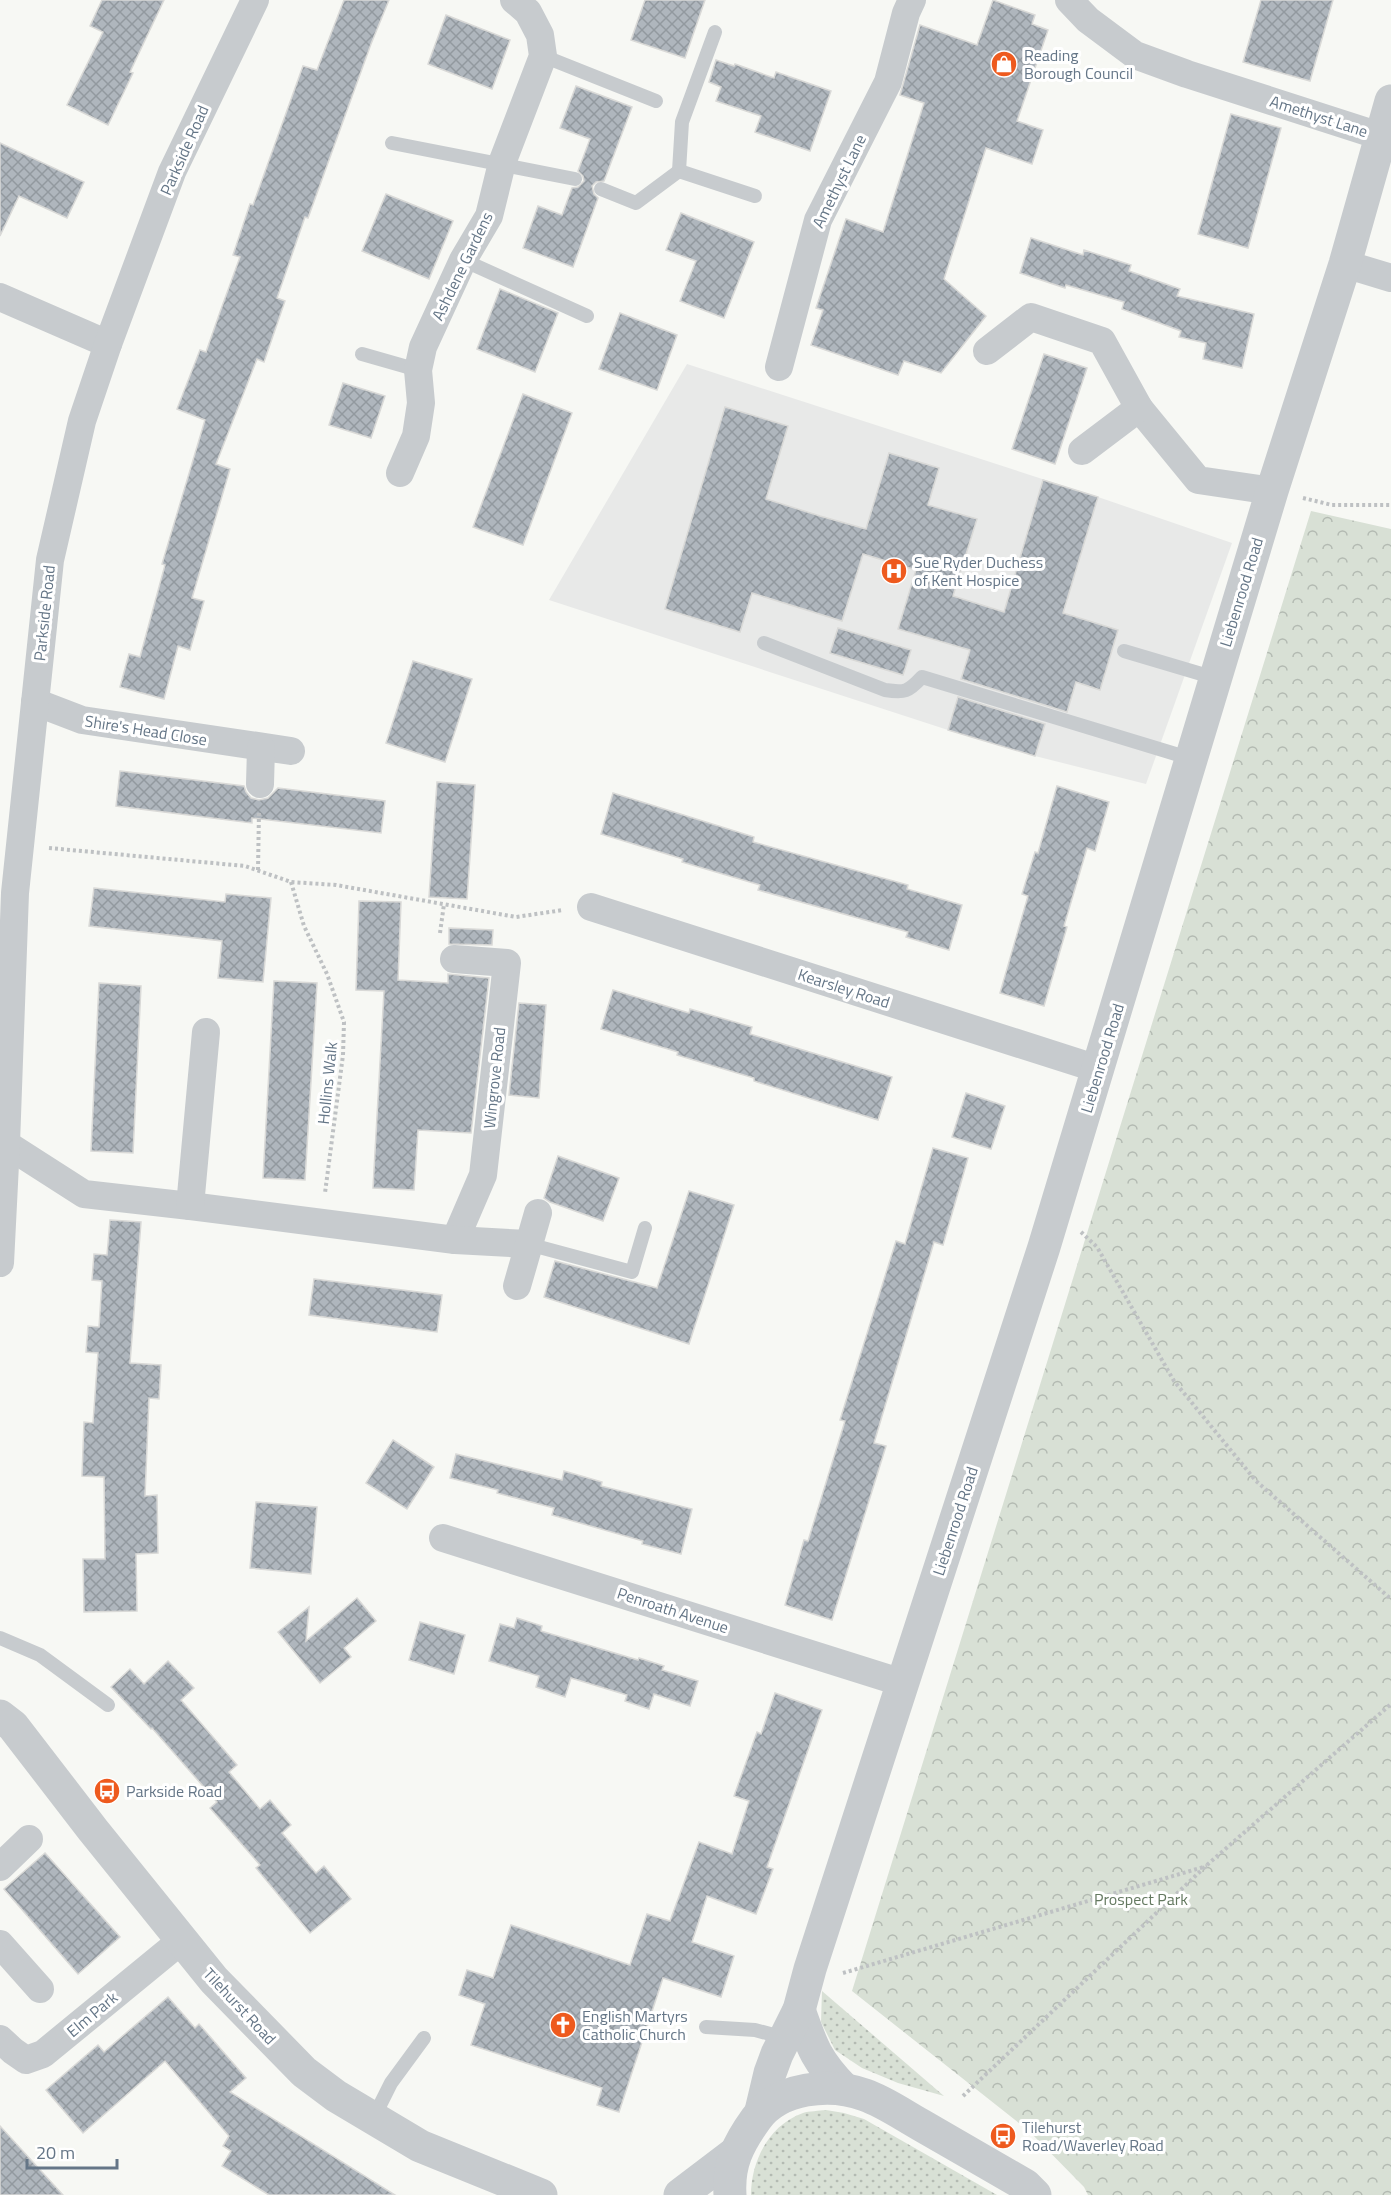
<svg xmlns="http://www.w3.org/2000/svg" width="1391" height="2195" font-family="'Titillium Web',sans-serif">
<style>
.built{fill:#e8e9e8}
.grass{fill:url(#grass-dots)}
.park{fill:url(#park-crowns)}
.building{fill:url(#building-cross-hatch);stroke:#d9d9d7;stroke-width:1.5}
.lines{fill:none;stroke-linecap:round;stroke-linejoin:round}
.path{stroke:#bec1c3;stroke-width:4;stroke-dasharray:3 3;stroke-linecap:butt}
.service{stroke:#c7cbce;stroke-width:14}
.minor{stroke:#c7cbce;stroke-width:28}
.tertiary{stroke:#c7cbce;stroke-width:33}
.labels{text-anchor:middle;stroke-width:6;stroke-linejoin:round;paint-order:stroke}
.poi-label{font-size:16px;fill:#657687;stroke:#fff;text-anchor:start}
.street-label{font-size:16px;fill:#657687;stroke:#fff}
.park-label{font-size:16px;fill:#647960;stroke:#fff}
</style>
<defs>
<pattern id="grass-dots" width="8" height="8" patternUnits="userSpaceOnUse" patternTransform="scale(1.5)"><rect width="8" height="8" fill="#d8e0d5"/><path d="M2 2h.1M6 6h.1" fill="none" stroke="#b3bab2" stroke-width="1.8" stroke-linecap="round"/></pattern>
<pattern id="park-crowns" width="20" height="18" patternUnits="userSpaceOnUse" patternTransform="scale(1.5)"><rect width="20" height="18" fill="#d8e0d5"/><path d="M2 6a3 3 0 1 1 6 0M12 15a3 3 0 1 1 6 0" fill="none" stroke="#b3bab2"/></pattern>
<pattern id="building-cross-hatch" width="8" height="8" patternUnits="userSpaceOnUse" patternTransform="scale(1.5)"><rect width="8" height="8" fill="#afb6bd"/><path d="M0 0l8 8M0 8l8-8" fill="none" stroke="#92999f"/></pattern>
</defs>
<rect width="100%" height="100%" fill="#f7f8f4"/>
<!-- built -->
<polygon class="built" points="687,364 1098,497 1232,543 1146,784 1035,756 948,730 549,600"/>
<!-- grass -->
<g class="grass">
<polygon points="822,1991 944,2096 898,2083 862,2068 835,2050 821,2022"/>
<path d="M826 2110 844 2113 864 2119 997 2195H751C751 2161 769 2125 803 2113 809 2111 819 2111 826 2110Z"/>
</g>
<!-- park -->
<polygon class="park" points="1311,511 1391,529 1391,2195 1088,2195 1084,2187 1029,2131 852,1991"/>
<!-- building -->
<g class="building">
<polygon points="102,0 164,0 130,72 133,73 108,125 67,105 103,32 90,26"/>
<polygon points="344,0 389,0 371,44 308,218 305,217 277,298 285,301 264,362 257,359 216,464 230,469 192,598 204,601 190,650 178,646 164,699 120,687 129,654 140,657 165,565 162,564 205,420 177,409 200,350 206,352 220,312 240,257 233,255 250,204 253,205 303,66 317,70"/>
<polygon points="645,0 705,0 685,58 631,40"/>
<polygon points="993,0 1035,15 1032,24 1048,30 1017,121 1043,130 1032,164 986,148 944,279 986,316 941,373 904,361 898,375 811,345 823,310 816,308 846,219 883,232 924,103 900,95 920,25 977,45"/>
<polygon points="1261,0 1333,0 1310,81 1243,62"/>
<polygon points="446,15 510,40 492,89 428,64"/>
<polygon points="716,60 734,66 735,64 774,78 776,72 831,91 810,151 755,132 761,116 716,101 721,87 709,82"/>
<polygon points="576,86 632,107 604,181 596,182 592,186 594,194 598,198 573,267 523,248 538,206 562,215 572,188 578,187 584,181 583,176 578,171 590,139 560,128"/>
<polygon points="1231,114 1281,128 1248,248 1198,234"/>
<polygon points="0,143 84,182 67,218 19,196 0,236"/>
<polygon points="386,194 453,221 429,279 362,251"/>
<polygon points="681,213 754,242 724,318 680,301 696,261 666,250"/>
<polygon points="1031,238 1083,255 1084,250 1131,265 1129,271 1180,289 1177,296 1254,314 1242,368 1203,359 1206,343 1179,337 1181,331 1122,309 1124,302 1066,285 1065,288 1020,273"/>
<polygon points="500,289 558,313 535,372 477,349"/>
<polygon points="620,313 677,335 657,390 599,369"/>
<polygon points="1044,354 1087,368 1055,464 1012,449"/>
<polygon points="343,383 385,396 371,438 329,425"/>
<polygon points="523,394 572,413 523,545 473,527"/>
<polygon points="725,407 788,426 766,499 820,516 866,529 889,453 939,468 928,505 977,519 953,596 1004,612 1043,480 1098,497 1063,613 1118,630 1100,690 1076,682 1067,712 961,679 970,650 898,629 916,570 863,554 842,621 752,593 740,632 665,609"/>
<polygon points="838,628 911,650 903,675 830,653"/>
<polygon points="413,661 472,679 445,762 386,743"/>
<polygon points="958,697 1045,724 1035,756 948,730"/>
<polygon points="120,771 244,786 246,792 251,798 259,800 268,798 278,788 385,801 381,833 252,818 252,823 116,806"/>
<polygon points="437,782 475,785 467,899 429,897"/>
<polygon points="1057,786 1109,802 1095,851 1087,848 1064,926 1067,927 1044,1006 1000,993 1028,896 1022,894 1035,852 1038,853"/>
<polygon points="613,793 754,837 753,842 908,885 907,889 962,905 949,950 906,937 908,932 758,890 760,885 682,862 683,859 601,834"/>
<polygon points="94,888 225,902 226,894 271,898 263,982 218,978 222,941 89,926"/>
<polygon points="359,901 401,902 398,980 448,983 448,974 489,978 471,1133 418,1130 414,1190 373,1188 384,991 356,990"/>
<polygon points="449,928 493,930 492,945 449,944"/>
<polygon points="274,981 317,983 305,1180 263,1178"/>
<polygon points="99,983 141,986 133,1153 91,1151"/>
<polygon points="613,990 689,1013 690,1009 752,1027 750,1034 892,1077 878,1120 754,1081 754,1078 677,1055 678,1052 601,1029"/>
<polygon points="519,1003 546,1005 539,1098 509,1095"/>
<polygon points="966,1093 1005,1106 991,1149 952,1137"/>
<polygon points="933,1148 968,1158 943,1245 934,1242 874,1443 886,1446 832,1620 785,1605 804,1540 808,1541 845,1421 840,1420 896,1241 905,1244"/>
<polygon points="558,1156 619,1178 603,1221 550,1202 544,1198"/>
<polygon points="689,1191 734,1205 689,1344 544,1297 555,1261 657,1288"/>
<polygon points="110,1220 141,1222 130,1363 161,1365 159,1399 149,1398 145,1496 157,1495 158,1553 136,1554 137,1611 84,1612 83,1559 105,1559 104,1477 82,1476 84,1422 93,1423 98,1353 86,1352 88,1326 99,1327 102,1281 92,1280 94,1254 107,1255"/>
<polygon points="314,1279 442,1295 437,1332 309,1315"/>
<polygon points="393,1440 434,1467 407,1509 366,1483"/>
<polygon points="456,1454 562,1480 564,1471 602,1482 601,1486 692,1509 681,1554 642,1544 643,1541 552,1515 554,1508 497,1493 498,1490 450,1478"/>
<polygon points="256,1502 317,1507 311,1574 250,1568"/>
<polygon points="357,1598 376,1621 344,1648 351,1657 320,1683 278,1632 309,1607 306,1641"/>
<polygon points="517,1618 542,1626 541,1631 638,1660 639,1658 664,1666 662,1670 698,1681 690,1706 654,1694 649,1709 625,1701 627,1695 571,1678 565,1697 536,1687 539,1676 489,1661 500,1624 514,1628"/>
<polygon points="420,1622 465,1635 454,1674 409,1660"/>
<polygon points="168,1661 194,1688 181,1700 237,1765 229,1772 260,1809 270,1800 291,1825 282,1833 316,1873 324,1866 351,1899 310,1933 256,1868 260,1865 210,1808 217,1802 152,1728 151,1729 111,1687 130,1669 144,1684"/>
<polygon points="775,1693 822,1710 767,1867 773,1869 756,1914 707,1896 692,1942 734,1956 721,1997 663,1978 619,2112 597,2105 602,2088 471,2045 485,2004 459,1995 467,1970 493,1978 511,1925 630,1965 647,1914 670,1921 699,1842 732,1854 749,1801 734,1796 757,1732 761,1734"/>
<polygon points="45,1853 120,1937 78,1974 4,1889"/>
<polygon points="168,1997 195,2028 199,2024 246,2078 230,2092 395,2195 269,2195 222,2166 231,2151 223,2146 229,2136 165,2061 83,2133 46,2090 98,2045 104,2052"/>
<polygon points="0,2126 63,2195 0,2195"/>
</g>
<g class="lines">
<!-- path -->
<g class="path">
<polyline points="1303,498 1332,505 1391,505"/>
<polyline points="49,848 245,866 291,882 336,885 516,917 563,910"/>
<polyline points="258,870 259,811"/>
<polyline points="291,882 304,926 327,974 344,1022 343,1055 325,1193"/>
<polyline points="440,933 444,904"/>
<polyline points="1081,1232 1097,1247 1174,1381 1256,1481 1391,1599"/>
<polyline points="843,1973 1207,1866"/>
<polyline points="963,2096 1207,1865 1391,1704"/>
</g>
<!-- service -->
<g class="service">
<polyline points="543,56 656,101"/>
<polyline points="392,143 575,179"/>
<polyline points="679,171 682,122 715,32"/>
<polyline points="601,189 636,203 679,171 755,196"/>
<polyline points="463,260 587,316"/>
<polyline points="362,354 418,370"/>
<path d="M764 643 885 690C905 693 908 692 922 677L1192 759"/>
<polyline points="1124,651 1215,678"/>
<polyline points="528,1244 632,1272 645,1228"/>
<polyline points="0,1638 40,1655 108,1705"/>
<polyline points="706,2027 755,2030 785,2038"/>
<polyline points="373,2119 391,2083 424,2038"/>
</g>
<!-- minor -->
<g class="minor">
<polyline points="1069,0 1088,20 1135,55 1187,74 1380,136"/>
<polyline points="1345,264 1391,278"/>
<polyline points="0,297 108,344"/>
<polyline points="987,351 1031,317 1102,341 1139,408 1198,480 1272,491"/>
<polyline points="779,367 818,220 888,82 906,13 912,0"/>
<polyline points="1082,451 1139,408"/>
<polyline points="400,473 416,436 421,403 418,370 423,347 463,260 489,216 502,163 543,56 540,35 528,12 514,0"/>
<polyline points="35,702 82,720 291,751"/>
<polyline points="260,784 261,748"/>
<polyline points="591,907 1098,1069"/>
<polyline points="454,959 507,963 483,1175 455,1240"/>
<polyline points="0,1144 6,1144 84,1194 190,1206 455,1240 528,1244"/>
<polyline points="190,1206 206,1032"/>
<polyline points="0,1263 6,1144 15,893 50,560 82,421 108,344 172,172 255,0"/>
<polyline points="517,1286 538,1213"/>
<polyline points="443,1538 903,1683"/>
<polyline points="0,1867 29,1839"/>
<polyline points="0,1944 40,1989"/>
<polyline points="0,2039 13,2051 26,2060 43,2054 182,1940"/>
</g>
<!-- tertiary -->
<g class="tertiary">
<polyline points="0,1716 13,1726 93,1830 214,1980 304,2072 336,2096 420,2146 541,2195"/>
<path d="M799 2010C812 2047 816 2060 844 2089"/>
<polyline points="761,2111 770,2073 777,2054 799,2010 810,1969 1044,1247 1272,491 1345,264 1391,101"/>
<polyline points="680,2195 734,2154"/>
<path d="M730 2195C728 2164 738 2144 756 2119 779 2087 830 2082 865 2095 885 2102 903 2115 921 2125 956 2145 990 2165 1025 2185L1035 2195"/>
</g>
</g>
<!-- icons -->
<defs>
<symbol id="shop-disc" viewBox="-11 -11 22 22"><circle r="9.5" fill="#ee5a1e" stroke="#fff"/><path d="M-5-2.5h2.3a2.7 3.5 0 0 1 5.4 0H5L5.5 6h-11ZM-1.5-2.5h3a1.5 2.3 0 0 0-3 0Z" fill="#fff"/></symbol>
<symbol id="hospital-disc" viewBox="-11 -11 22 22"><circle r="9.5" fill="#ee5a1e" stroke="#fff"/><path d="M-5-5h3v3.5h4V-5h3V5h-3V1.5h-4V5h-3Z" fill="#fff"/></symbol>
<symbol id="bus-disc" viewBox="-11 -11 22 22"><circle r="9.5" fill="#ee5a1e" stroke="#fff"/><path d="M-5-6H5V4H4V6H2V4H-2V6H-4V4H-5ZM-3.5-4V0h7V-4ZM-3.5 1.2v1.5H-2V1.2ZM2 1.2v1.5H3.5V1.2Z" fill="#fff"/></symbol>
<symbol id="church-disc" viewBox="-11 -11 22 22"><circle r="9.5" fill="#ee5a1e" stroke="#fff"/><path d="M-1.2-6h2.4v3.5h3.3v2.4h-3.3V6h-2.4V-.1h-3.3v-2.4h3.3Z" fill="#fff"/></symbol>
</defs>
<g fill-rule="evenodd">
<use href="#shop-disc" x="989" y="49" width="30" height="30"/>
<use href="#hospital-disc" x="879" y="556" width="30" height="30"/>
<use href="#bus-disc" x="92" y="1776" width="30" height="30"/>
<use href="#church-disc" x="548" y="2010" width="30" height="30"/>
<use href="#bus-disc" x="988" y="2121" width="30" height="30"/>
</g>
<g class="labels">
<!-- poi labels -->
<g class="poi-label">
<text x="1024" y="61">Reading<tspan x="1024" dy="18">Borough Council</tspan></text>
<text x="914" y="568">Sue Ryder Duchess<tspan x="914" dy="18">of Kent Hospice</tspan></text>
<text x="126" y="1797">Parkside Road</text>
<text x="582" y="2022">English Martyrs<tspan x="582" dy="18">Catholic Church</tspan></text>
<text x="1022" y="2133">Tilehurst<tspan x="1022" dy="18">Road/Waverley Road</tspan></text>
</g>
<!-- street labels -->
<g class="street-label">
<text transform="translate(1319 116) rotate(18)" y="6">Amethyst Lane</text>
<text transform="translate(184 150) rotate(-66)" y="6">Parkside Road</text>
<text transform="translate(839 181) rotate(-64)" y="6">Amethyst Lane</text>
<text transform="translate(462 266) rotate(-64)" y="6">Ashdene Gardens</text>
<text transform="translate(1241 592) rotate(-73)" y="6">Liebenrood Road</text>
<text transform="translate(44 613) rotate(-84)" y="6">Parkside Road</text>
<text transform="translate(146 730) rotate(9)" y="6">Shire's Head Close</text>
<text transform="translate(844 988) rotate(18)" y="6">Kearsley Road</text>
<text transform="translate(1102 1058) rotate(-73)" y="6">Liebenrood Road</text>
<text transform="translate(494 1078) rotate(-84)" y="6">Wingrove Road</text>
<text transform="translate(327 1083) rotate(-84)" y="6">Hollins Walk</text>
<text transform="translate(955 1521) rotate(-72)" y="6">Liebenrood Road</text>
<text transform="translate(673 1610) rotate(18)" y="6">Penroath Avenue</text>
<text transform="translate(240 2006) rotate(47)" y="6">Tilehurst Road</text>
<text transform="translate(92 2014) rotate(-40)" y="6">Elm Park</text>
</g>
<!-- park labels -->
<g class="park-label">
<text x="1141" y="1905">Prospect Park</text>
</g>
</g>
<!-- scale -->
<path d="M27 2159v9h90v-9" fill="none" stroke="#657687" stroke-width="3"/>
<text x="36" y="2159" font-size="18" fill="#657687" stroke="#ffffff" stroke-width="4.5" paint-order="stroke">20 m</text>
</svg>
